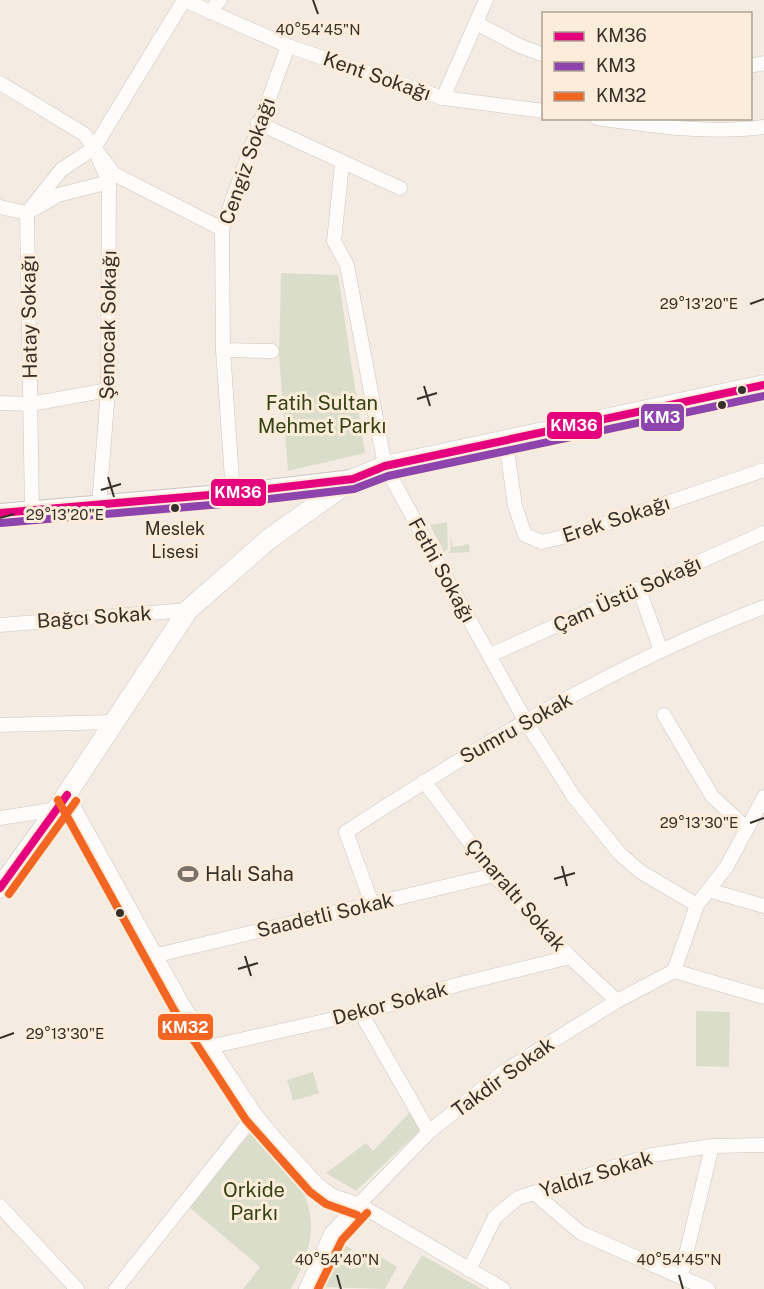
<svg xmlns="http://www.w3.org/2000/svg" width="764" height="1289" viewBox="0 0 764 1289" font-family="'Public Sans',sans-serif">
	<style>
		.green { fill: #dbddcb }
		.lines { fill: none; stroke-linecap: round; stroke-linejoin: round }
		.minor-casing { stroke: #ccc6be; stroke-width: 15 }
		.tertiary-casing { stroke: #ccc6be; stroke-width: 20 }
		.secondary-casing { stroke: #ccc6be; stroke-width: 21 }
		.minor { stroke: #fdfcfb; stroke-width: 14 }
		.tertiary { stroke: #fdfcfb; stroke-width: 18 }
		.secondary { stroke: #fdfcfb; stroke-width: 20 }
		.bus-1-casing { stroke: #fcedda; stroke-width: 12 }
		.bus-2-casing { stroke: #fcedda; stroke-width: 12 }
		.bus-3-casing { stroke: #fcedda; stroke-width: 12 }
		.bus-1 { stroke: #e5007d; stroke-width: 8 }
		.bus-2 { stroke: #8e44ad; stroke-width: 8 }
		.bus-3 { stroke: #f26522; stroke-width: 8 }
		.ticks { fill: none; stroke: #363029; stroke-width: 2 }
		.bus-dot { fill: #363029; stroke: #fcedda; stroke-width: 2 }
		.labels { text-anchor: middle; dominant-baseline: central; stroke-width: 6; stroke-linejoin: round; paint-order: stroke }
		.bus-label { font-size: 18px; fill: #363029; stroke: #fcedda }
		.street-label { font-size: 20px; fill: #363029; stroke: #fcedda }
		.park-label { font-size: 20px; fill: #354214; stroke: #fcedda }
		.poi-label { font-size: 20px; fill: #363029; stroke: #fcedda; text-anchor: start }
		.ticks-label { font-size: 15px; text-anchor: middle; fill: #363029; stroke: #fcedda; stroke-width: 6; stroke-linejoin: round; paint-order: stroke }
		.line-badge { stroke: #fcedda; stroke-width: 2 }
		.badge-label { font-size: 16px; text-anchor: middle; font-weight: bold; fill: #fff }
	</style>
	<rect width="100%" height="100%" fill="#f4ece2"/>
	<g class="green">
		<path d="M281,273l57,2 27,178 -77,18 -9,-116z"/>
		<path d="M447,522l1,27 -4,3 -14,-27z"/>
		<path d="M450,534l3,13 16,-3 1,8 -22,1 3,-3z"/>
		<path d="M696,1011l34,1 -1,55 -33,-1z"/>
		<path d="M313,1072l6,21 -26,8 -6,-21z"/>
		<path d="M410,1112l10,18 -64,61 -30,-18 40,-30 7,8z"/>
		<path d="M255,1127c50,59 77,88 36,162h-48l17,-22 -71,-60z"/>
		<path d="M344,1245l8,4 -9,15 8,5 8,-3 10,-16 28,17 -12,22 -64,-2z"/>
		<path d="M422,1255l60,34h-80z"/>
	</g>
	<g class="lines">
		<g class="minor-casing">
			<g id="minor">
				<path d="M209,12l11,-12"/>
				<path d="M476,23l44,23 24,9"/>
				<path d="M750,66l14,-3"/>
				<path d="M0,83l84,51 30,40 108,55"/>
				<path d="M443,98l43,-98"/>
				<path d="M597,118c56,8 111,16 167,9"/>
				<path d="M258,123l142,65"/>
				<path d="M94,148l15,34 -1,208 -9,115"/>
				<path d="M342,164l-8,77 13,24 38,201 53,97 87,157 49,77 46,57 21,18 56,33"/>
				<path d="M0,207l27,6"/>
				<path d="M34,209l24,-14 51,-13"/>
				<path d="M27,213l34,-43 33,-22 90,-148 104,46 155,52 101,13"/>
				<path d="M27,213l5,297"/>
				<path d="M223,350l49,1"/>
				<path d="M0,403l31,1 77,-14"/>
				<path d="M506,442l9,64 10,29 17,7 33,-8 189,-64"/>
				<path d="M233,493l-10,-143 -1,-121 66,-183"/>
				<path d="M639,589l22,62"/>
				<path d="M0,625l188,-15"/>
				<path d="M490,655l274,-122"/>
				<path d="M664,715l48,81 35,33"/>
				<path d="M0,725l113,-3"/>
				<path d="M424,781l70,94 76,82 47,44"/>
				<path d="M67,795l116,210 72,109 18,22 44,48 14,11 29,10 143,84"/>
				<path d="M0,818l57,-9"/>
				<path d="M708,890l56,16"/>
				<path d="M372,904l-26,-72c132,-86 270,-169 418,-225"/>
				<path d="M157,955l337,-80"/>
				<path d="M674,971l23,-66 30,-39 37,-69"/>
				<path d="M361,1013l68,119"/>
				<path d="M209,1047l152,-34 99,-29 110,-27"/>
				<path d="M534,1193l47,40 127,56"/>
				<path d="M0,1206l77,83"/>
				<path d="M469,1270l26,-53 23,-19 134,-43 60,-9 52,-1"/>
				<path d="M681,1276l31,-130"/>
				<path d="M116,1289l139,-175"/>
				<path d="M306,1289l26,-57 97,-100 74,-60 114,-71 57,-30 90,26"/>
			</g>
		</g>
		<g class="tertiary-casing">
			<path id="tertiary" d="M0,513l233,-20 120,-14"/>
		</g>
		<g class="secondary-casing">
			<path id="secondary" d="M0,888l57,-79 131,-199 81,-71 84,-60 32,-13 379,-81"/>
		</g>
		<use href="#minor" class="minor"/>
		<use href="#tertiary" class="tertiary"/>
		<use href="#secondary" class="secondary"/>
		<g class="bus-1-casing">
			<g id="bus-1">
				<path d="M0,513l233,-20 120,-14 32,-13 379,-81"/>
				<path d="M0,888l67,-93"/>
			</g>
		</g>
		<g class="bus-2-casing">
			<path id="bus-2" d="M1,523l233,-20 120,-14 34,-13 376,-80"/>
		</g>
		<g class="bus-3-casing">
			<g id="bus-3">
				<path d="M58,800l116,210 72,110 64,72 16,12 31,11"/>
				<path d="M9,894l67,-93"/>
				<path d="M318,1289l24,-49 25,-27"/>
			</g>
		</g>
		<use href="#bus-1" class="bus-1"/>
		<use href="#bus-2" class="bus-2"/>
		<use href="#bus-3" class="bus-3"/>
	</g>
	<path class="ticks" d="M313,0l5,14M750,304l14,-5M424,386l6,20M417,399l20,-6M108,477l6,20M101,490l20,-6M0,518l14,-4M750,823l14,-5M562,866l5,20M554,879l21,-6M245,956l6,20M238,969l20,-6M0,1038l14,-5M337,1275l4,14M679,1275l4,14"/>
	<defs>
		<g id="stadium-bare" transform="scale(1.62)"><path d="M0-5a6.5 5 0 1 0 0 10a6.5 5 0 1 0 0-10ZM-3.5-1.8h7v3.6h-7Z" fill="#78726a" stroke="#fcedda" stroke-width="2.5" paint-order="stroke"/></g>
	</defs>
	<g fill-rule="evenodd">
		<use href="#stadium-bare" x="188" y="874"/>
	</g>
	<g class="bus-dot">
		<circle cx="742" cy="390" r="5"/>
		<circle cx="722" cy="405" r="5"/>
		<circle cx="175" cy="508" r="5"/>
		<circle cx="120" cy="913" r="5"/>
	</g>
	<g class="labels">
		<g class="bus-label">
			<text x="175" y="528">Meslek<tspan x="175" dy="23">Lisesi</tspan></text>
		</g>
		<g class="street-label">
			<text transform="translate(377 76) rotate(19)">Kent Sokağı</text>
			<text transform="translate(247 161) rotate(-71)">Cengiz Sokağı</text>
			<text transform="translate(29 317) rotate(-91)">Hatay Sokağı</text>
			<text transform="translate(108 325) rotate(-89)">Şenocak Sokağı</text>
			<text transform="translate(616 519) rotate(-18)">Erek Sokağı</text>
			<text transform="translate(442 570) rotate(61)">Fethi Sokağı</text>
			<text transform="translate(627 594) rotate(-24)">Çam Üstü Sokağı</text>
			<text transform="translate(94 617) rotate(-4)">Bağcı Sokak</text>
			<text transform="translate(516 728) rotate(-29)">Sumru Sokak</text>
			<text transform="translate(516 895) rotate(49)">Çınaraltı Sokak</text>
			<text transform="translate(325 915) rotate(-13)">Saadetli Sokak</text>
			<text transform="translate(390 1003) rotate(-15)">Dekor Sokak</text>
			<text transform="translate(503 1077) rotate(-36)">Takdir Sokak</text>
			<text transform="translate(596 1174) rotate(-17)">Yaldız Sokak</text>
		</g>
		<g class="park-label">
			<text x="322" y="403">Fatih Sultan<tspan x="322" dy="23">Mehmet Parkı</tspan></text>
			<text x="254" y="1190">Orkide<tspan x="254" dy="23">Parkı</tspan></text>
		</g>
		<g class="poi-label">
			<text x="205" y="874">Halı Saha</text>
		</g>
	</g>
	<g class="ticks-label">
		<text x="318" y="35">40°54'45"N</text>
		<text x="699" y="309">29°13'20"E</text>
		<text x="65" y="520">29°13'20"E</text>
		<text x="699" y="828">29°13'30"E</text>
		<text x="65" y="1039">29°13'30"E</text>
		<text x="337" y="1265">40°54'40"N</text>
		<text x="679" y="1265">40°54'45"N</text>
	</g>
	<g class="line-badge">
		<rect x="640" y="403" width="45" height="29" rx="6" fill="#8e44ad"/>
		<rect x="546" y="411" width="57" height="29" rx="6" fill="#e5007d"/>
		<rect x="210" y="478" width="57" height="29" rx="6" fill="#e5007d"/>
		<rect x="157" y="1013" width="57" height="28" rx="6" fill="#f26522"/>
	</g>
	<g class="badge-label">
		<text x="662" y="423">KM3</text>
		<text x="574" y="431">KM36</text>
		<text x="238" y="498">KM36</text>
		<text x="185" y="1033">KM32</text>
	</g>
	<rect x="542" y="12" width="210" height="108" fill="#fcedda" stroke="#ada193" stroke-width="1.5"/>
	<rect x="554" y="32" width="30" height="9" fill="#e5007d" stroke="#ada193" stroke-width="1.5"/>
	<text x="596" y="42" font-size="18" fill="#363029">KM36</text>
	<rect x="554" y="62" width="30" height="9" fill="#8e44ad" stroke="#ada193" stroke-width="1.5"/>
	<text x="596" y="72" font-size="18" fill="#363029">KM3</text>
	<rect x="554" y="92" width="30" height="9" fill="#f26522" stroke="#ada193" stroke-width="1.5"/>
	<text x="596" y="102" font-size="18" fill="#363029">KM32</text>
</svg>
